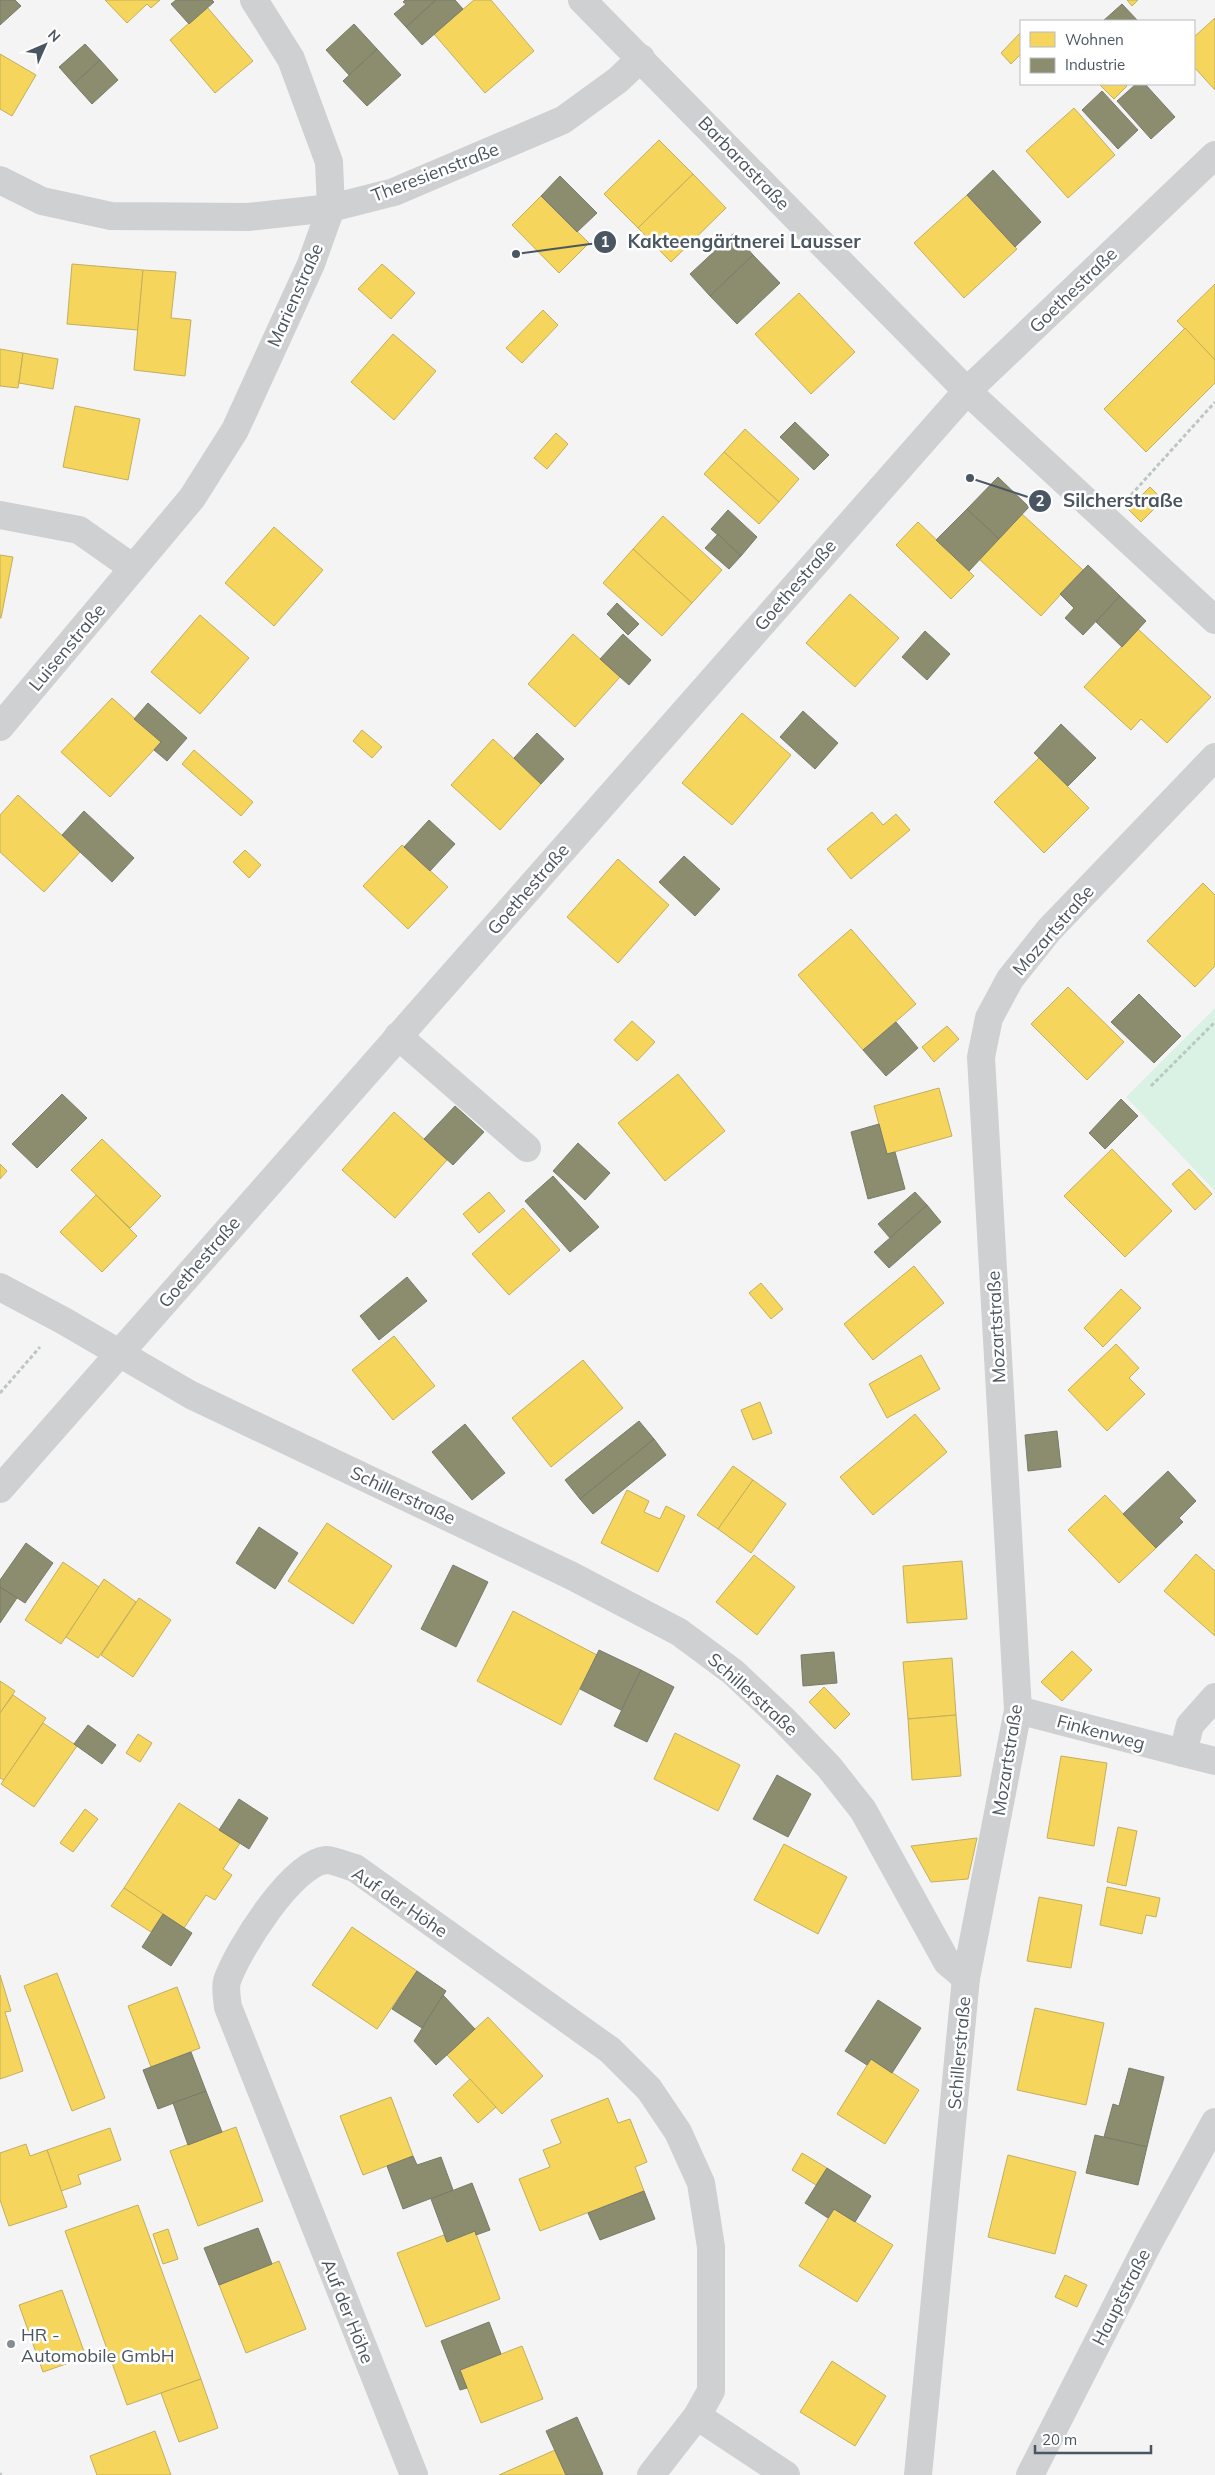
<svg xmlns="http://www.w3.org/2000/svg" width="1215" height="2475" viewBox="0 0 1215 2475" font-family="Mulish,sans-serif">
	<style>
		.green { fill: #d9f2e3 }
		.homes { fill: #f6d55c; stroke: #c2af5e }
		.industry { fill: #8c8c6e; stroke: #787c6a }
		.lines { fill: none; stroke-linecap: round; stroke-linejoin: round }
		.path { stroke: #bcc7c4; stroke-width: 3; stroke-dasharray: 4 2.5; stroke-linecap: butt }
		.minor { stroke: #ced0d2; stroke-width: 28 }
		.poi-dot { fill: #868d94; stroke: #fff; stroke-width: 2 }
		.labels { text-anchor: middle; dominant-baseline: central; stroke-width: 5; stroke-linejoin: round; paint-order: stroke }
		.street-label { font-size: 18px; fill: #4a5661; stroke: #fff }
		.poi-label { font-size: 18px; fill: #4a5661; stroke: #fff; text-anchor: start }
		.leader { fill: none; stroke: #4a5661; stroke-width: 2 }
		.callout-dot { fill: #4a5661; stroke: #fff; stroke-width: 2 }
		.mark-label { font-size: 15px; text-anchor: middle; font-weight: bold; fill: #fff }
		.callout-label { font-size: 19px; text-anchor: middle; font-weight: bold; fill: #4a5661; stroke: #fff; stroke-width: 5; stroke-linejoin: round; paint-order: stroke }
	</style>
	<rect width="100%" height="100%" fill="#f4f4f4"/>
	<path class="green" d="M1215,1008v183l-89,-94z"/>
	<g class="homes">
		<path d="M105,0h55l-9,8 -4,-4 -20,19z"/>
		<path d="M474,0h17l43,51 -49,42 -51,-59z"/>
		<path d="M1127,0h11l-6,6z"/>
		<path d="M207,7l46,54 -38,32 -45,-53z"/>
		<path d="M1215,18v72l-21,-23v-30z"/>
		<path d="M1021,32v22l-10,10 -10,-11z"/>
		<path d="M0,54l36,21 -24,41 -12,-7z"/>
		<path d="M1099,84h25l3,2 -13,13z"/>
		<path d="M1074,108l41,47 -47,43 -42,-47z"/>
		<path d="M659,140l34,34 -55,54 -34,-34z"/>
		<path d="M693,174l33,34 -55,54 -33,-34z"/>
		<path d="M967,195l50,54 -53,49 -50,-55z"/>
		<path d="M541,196l48,47 -30,30 -47,-48z"/>
		<path d="M72,264l71,6 -5,60 -71,-6z"/>
		<path d="M382,264l33,29 -24,26 -33,-30z"/>
		<path d="M143,270l33,2 -5,46 20,2 -6,56 -51,-6z"/>
		<path d="M1215,284v76l-38,-39z"/>
		<path d="M799,293l56,59 -44,42 -56,-60z"/>
		<path d="M543,310l15,15 -36,38 -16,-15z"/>
		<path d="M1185,328l30,32v23l-69,69 -42,-43z"/>
		<path d="M393,334l43,37 -42,49 -43,-38z"/>
		<path d="M0,349l23,4 -5,35 -18,-2z"/>
		<path d="M23,353l35,6 -5,30 -34,-6z"/>
		<path d="M75,406l65,13 -12,61 -65,-13z"/>
		<path d="M745,429l54,50 -20,23 -55,-50z"/>
		<path d="M556,433l12,11 -21,25 -13,-11z"/>
		<path d="M724,452l55,50 -20,22 -55,-50z"/>
		<path d="M1150,487l13,13 -22,22 -13,-13z"/>
		<path d="M1022,514l61,56 -42,46 -62,-57z"/>
		<path d="M663,516l59,54 -30,33 -59,-54z"/>
		<path d="M918,522l56,54 -23,23 -55,-54z"/>
		<path d="M274,527l49,43 -49,56 -49,-43z"/>
		<path d="M633,549l59,54 -30,33 -59,-53z"/>
		<path d="M0,555l13,2 -12,61h-1z"/>
		<path d="M850,594l49,44 -44,49 -49,-44z"/>
		<path d="M200,615l49,43 -49,56 -49,-42z"/>
		<path d="M1138,629l73,68 -44,46 -26,-24 -10,11 -47,-43z"/>
		<path d="M573,634l47,43 -45,50 -47,-43z"/>
		<path d="M112,698l49,44 -51,55 -49,-45z"/>
		<path d="M742,713l49,42 -59,70 -50,-42z"/>
		<path d="M362,730l20,17 -10,11 -19,-17z"/>
		<path d="M493,739l48,45 -41,46 -49,-45z"/>
		<path d="M194,750l59,52 -12,14 -59,-52z"/>
		<path d="M1039,758l50,50 -45,45 -50,-51z"/>
		<path d="M18,795l62,57 -36,40 -44,-40v-37z"/>
		<path d="M872,812l11,13 13,-11 14,16 -59,49 -24,-30z"/>
		<path d="M402,845l46,42 -40,42 -45,-43z"/>
		<path d="M245,850l16,15 -12,13 -16,-16z"/>
		<path d="M618,859l51,46 -51,58 -51,-46z"/>
		<path d="M1203,883l12,12v71l-20,21 -48,-46z"/>
		<path d="M851,929l65,75 -53,46 -65,-75z"/>
		<path d="M1068,987l56,55 -37,38 -56,-56z"/>
		<path d="M632,1021l23,21 -18,19 -23,-21z"/>
		<path d="M947,1026l12,13 -25,23 -12,-15z"/>
		<path d="M678,1074l47,57 -60,50 -47,-58z"/>
		<path d="M939,1088l13,48 -65,18 -13,-48z"/>
		<path d="M394,1112l53,48 -52,58 -53,-48z"/>
		<path d="M102,1139l59,57 -31,32 -59,-58z"/>
		<path d="M1112,1149l60,62 -47,46 -61,-61z"/>
		<path d="M0,1164l7,7 -7,8z"/>
		<path d="M1189,1169l23,25 -17,16 -23,-26z"/>
		<path d="M489,1192l16,19 -26,22 -16,-19z"/>
		<path d="M96,1195l41,41 -35,36 -42,-40z"/>
		<path d="M523,1208l37,42 -51,45 -37,-41z"/>
		<path d="M914,1266l30,37 -71,57 -29,-36z"/>
		<path d="M761,1283l22,26 -12,10 -22,-26z"/>
		<path d="M1121,1289l20,19 -38,39 -19,-19z"/>
		<path d="M394,1336l41,50 -42,34 -41,-50z"/>
		<path d="M1116,1344l23,24 -10,10 16,16 -38,37 -39,-41z"/>
		<path d="M921,1355l19,34 -53,29 -18,-34z"/>
		<path d="M583,1360l40,48 -72,59 -39,-49z"/>
		<path d="M760,1402l12,31 -19,7 -12,-30z"/>
		<path d="M915,1414l32,38 -74,63 -33,-38z"/>
		<path d="M733,1466l20,14 -35,49 -21,-14z"/>
		<path d="M753,1480l33,24 -35,49 -33,-24z"/>
		<path d="M627,1490l22,11 -5,11 16,7 6,-13 19,10 -27,56 -57,-29z"/>
		<path d="M1105,1495l51,53 -37,35 -51,-53z"/>
		<path d="M327,1523l65,43 -39,58 -65,-43z"/>
		<path d="M1196,1554l19,17v65l-51,-45z"/>
		<path d="M754,1555l41,32 -38,48 -41,-33z"/>
		<path d="M962,1561l5,58 -60,4 -4,-57z"/>
		<path d="M63,1562l36,25 -38,57 -36,-24z"/>
		<path d="M104,1579l32,23 -38,56 -32,-21z"/>
		<path d="M139,1598l32,22 -38,57 -32,-22z"/>
		<path d="M513,1611l84,44 -36,70 -84,-44z"/>
		<path d="M1072,1651l20,19 -30,31 -21,-19z"/>
		<path d="M952,1658l4,57 -48,4 -5,-57z"/>
		<path d="M0,1681l15,10 -15,22z"/>
		<path d="M824,1687l26,27 -15,15 -26,-27z"/>
		<path d="M13,1695l33,23 -42,62 -4,-2v-65z"/>
		<path d="M956,1715l5,61 -49,4 -4,-61z"/>
		<path d="M43,1723l34,23 -43,61 -33,-23z"/>
		<path d="M675,1733l65,32 -22,46 -64,-32z"/>
		<path d="M138,1734l14,9 -12,19 -14,-9z"/>
		<path d="M1061,1756l46,7 -13,83 -47,-8z"/>
		<path d="M179,1803l61,40 -17,26 9,6 -17,25 -9,-5 -22,33 -60,-40z"/>
		<path d="M85,1809l13,10 -25,33 -13,-9z"/>
		<path d="M1118,1827l19,4 -11,55 -19,-4z"/>
		<path d="M977,1838l-9,41 -37,3 -20,-36z"/>
		<path d="M784,1844l63,33 -29,57 -64,-34z"/>
		<path d="M1107,1887l53,11 -4,19 -10,-2 -4,19 -42,-9z"/>
		<path d="M124,1888l39,26 -12,18 -40,-26z"/>
		<path d="M1039,1897l43,8 -11,63 -44,-7z"/>
		<path d="M352,1927l65,44 -40,58 -65,-44z"/>
		<path d="M57,1973l48,125 -33,13 -48,-125z"/>
		<path d="M0,1975l11,36 -6,1 18,59 -23,8z"/>
		<path d="M177,1987l23,61 -49,19 -23,-61z"/>
		<path d="M1035,2008l69,15 -18,82 -69,-15z"/>
		<path d="M488,2017l55,59 -41,38 -55,-59z"/>
		<path d="M871,2059l48,31 -34,54 -48,-30z"/>
		<path d="M470,2079l26,28 -18,16 -25,-28z"/>
		<path d="M391,2097l22,59 -50,19 -23,-59z"/>
		<path d="M608,2098l10,25 12,-4 17,43 -12,5 9,24 -104,40 -21,-52 31,-12 -7,-17 18,-7 -10,-23z"/>
		<path d="M236,2127l27,74 -65,25 -28,-75z"/>
		<path d="M110,2128l11,32 -43,15 3,9 -20,7 -14,-41z"/>
		<path d="M26,2144l4,12 17,-6 20,57 -58,19 -9,-26v-47z"/>
		<path d="M802,2153l25,15 -11,17 -24,-15z"/>
		<path d="M1008,2155l68,17 -21,82 -67,-17z"/>
		<path d="M138,2205l63,174 -74,26 -62,-174z"/>
		<path d="M834,2209l59,36 -36,57 -58,-36z"/>
		<path d="M168,2229l10,30 -15,5 -10,-30z"/>
		<path d="M475,2231l25,68 -74,28 -29,-74 47,-18 3,7z"/>
		<path d="M279,2261l27,68 -60,24 -27,-68z"/>
		<path d="M1065,2275l22,10 -10,22 -22,-10z"/>
		<path d="M62,2290l24,67 -43,15 -24,-67z"/>
		<path d="M522,2346l21,53 -62,24 -21,-53z"/>
		<path d="M832,2361l54,35 -31,50 -55,-34z"/>
		<path d="M201,2379l17,49 -39,14 -18,-49z"/>
		<path d="M155,2431l16,44h-74l-7,-19z"/>
		<path d="M555,2450l11,25h-67z"/>
	</g>
	<g class="industry">
		<path d="M0,0h15l6,6 -21,19z"/>
		<path d="M176,0h36l2,2 -25,22 -18,-20z"/>
		<path d="M405,0h31l-30,27 -12,-13 12,-10 -3,-2z"/>
		<path d="M436,0h19l8,9 -41,36 -16,-18z"/>
		<path d="M1122,4l16,17h-35z"/>
		<path d="M354,24l23,25 -28,26 -23,-25z"/>
		<path d="M85,44l15,16 -26,24 -15,-17z"/>
		<path d="M377,49l24,26 -34,31 -24,-25z"/>
		<path d="M100,60l18,20 -26,24 -18,-20z"/>
		<path d="M1136,84h9l30,33 -24,22 -34,-38z"/>
		<path d="M1102,91l36,39 -20,19 -36,-39z"/>
		<path d="M993,170l48,52 -26,25 -48,-52z"/>
		<path d="M560,176l37,37 -20,19 -36,-36z"/>
		<path d="M734,233l19,22 -43,41 -20,-22z"/>
		<path d="M753,255l27,28 -43,41 -27,-28z"/>
		<path d="M795,422l34,33 -15,15 -34,-33z"/>
		<path d="M998,477l31,30 -30,32 -32,-30z"/>
		<path d="M967,509l32,30 -30,32 -33,-31z"/>
		<path d="M728,510l29,27 -16,19 -30,-27z"/>
		<path d="M718,534l23,22 -12,13 -24,-21z"/>
		<path d="M1088,565l32,31 -37,39 -18,-17 9,-10 -14,-14z"/>
		<path d="M1120,596l26,25 -24,26 -26,-25z"/>
		<path d="M617,603l22,21 -11,11 -21,-21z"/>
		<path d="M925,631l25,23 -23,26 -25,-23z"/>
		<path d="M623,634l28,26 -22,25 -29,-26z"/>
		<path d="M148,703l39,35 -20,23 -13,-11 7,-8 -27,-23z"/>
		<path d="M803,711l35,32 -23,26 -35,-32z"/>
		<path d="M1061,724l35,34 -28,28 -34,-33z"/>
		<path d="M537,733l27,26 -23,25 -27,-26z"/>
		<path d="M84,811l50,47 -22,24 -50,-47z"/>
		<path d="M429,820l26,24 -25,27 -26,-24z"/>
		<path d="M684,856l36,33 -25,27 -36,-34z"/>
		<path d="M1139,994l42,42 -27,27 -43,-41z"/>
		<path d="M896,1022l22,26 -32,28 -23,-26z"/>
		<path d="M62,1094l25,24 -50,50 -25,-24z"/>
		<path d="M1121,1099l17,17 -33,33 -16,-16z"/>
		<path d="M455,1106l29,26 -31,33 -29,-26z"/>
		<path d="M879,1124l8,30 8,-2 10,37 -37,10 -17,-67z"/>
		<path d="M578,1143l32,30 -25,27 -32,-29z"/>
		<path d="M553,1176l46,51 -29,25 -45,-51z"/>
		<path d="M915,1192l12,13 -37,33 -12,-14z"/>
		<path d="M927,1205l14,17 -52,46 -15,-16z"/>
		<path d="M407,1277l20,24 -48,39 -19,-24z"/>
		<path d="M639,1421l15,18 -74,60 -15,-19z"/>
		<path d="M465,1424l40,49 -33,27 -40,-48z"/>
		<path d="M1057,1431l4,36 -33,4 -3,-36z"/>
		<path d="M654,1439l12,16 -73,59 -13,-15z"/>
		<path d="M1168,1471l28,30 -17,17 4,4 -27,26 -33,-34z"/>
		<path d="M259,1527l39,26 -23,36 -39,-26z"/>
		<path d="M26,1543l27,20 -28,40 -25,-16v-7z"/>
		<path d="M453,1565l35,17 -32,65 -35,-18z"/>
		<path d="M0,1587l17,11 -17,25z"/>
		<path d="M599,1650l42,20 -20,40 -41,-21z"/>
		<path d="M834,1652l3,31 -34,3 -2,-31z"/>
		<path d="M641,1670l33,17 -27,55 -33,-16z"/>
		<path d="M88,1725l28,20 -14,19 -28,-20z"/>
		<path d="M777,1775l34,19 -23,43 -35,-18z"/>
		<path d="M239,1799l29,19 -19,31 -30,-19z"/>
		<path d="M163,1914l29,19 -21,33 -29,-19z"/>
		<path d="M417,1971l29,20 -24,37 -30,-19z"/>
		<path d="M443,1995l32,34 -39,36 -22,-24z"/>
		<path d="M878,2000l43,28 -29,45 -21,-14 -4,6 -22,-14z"/>
		<path d="M191,2052l15,39 -48,18 -15,-39z"/>
		<path d="M1129,2068l35,9 -17,70 -43,-10 9,-33 6,2z"/>
		<path d="M206,2091l16,41 -34,13 -15,-42z"/>
		<path d="M1095,2135l52,12 -9,38 -52,-12z"/>
		<path d="M413,2156l4,9 24,-8 12,33 -50,19 -16,-43z"/>
		<path d="M827,2168l44,28 -16,26 -21,-13 -6,9 -23,-15z"/>
		<path d="M472,2183l18,47 -14,5 -1,-4 -28,11 -16,-43z"/>
		<path d="M644,2191l11,28 -55,21 -12,-27z"/>
		<path d="M258,2228l14,36 -53,21 -15,-37z"/>
		<path d="M489,2322l12,32 -41,16 7,18 -7,2 -19,-49z"/>
		<path d="M577,2417l26,57 -3,1h-34l-20,-44z"/>
	</g>
	<g class="lines">
		<g class="path">
			<path d="M1131,495l84,-93"/>
			<path d="M1151,1086l64,-64"/>
			<path d="M0,1393l40,-46"/>
			<path d="M0,2473l1,2"/>
		</g>
		<g class="minor">
			<path d="M582,0l385,391 248,229"/>
			<path d="M0,180l42,21 69,15 137,1 83,-9 63,-16 169,-72 55,-40 23,-22"/>
			<path d="M0,515l79,15 54,38"/>
			<path d="M0,727l192,-229 43,-68 76,-166 20,-56 -2,-46 -38,-103 -37,-59"/>
			<path d="M398,1036l129,112"/>
			<path d="M0,1287l64,34 127,74 381,181 107,56 54,40 50,47 46,48 34,43 84,152 19,16"/>
			<path d="M0,1489l967,-1098 248,-236"/>
			<path d="M1018,1710l165,43 7,-28 25,-28"/>
			<path d="M1183,1753l32,8"/>
			<path d="M697,2416l89,59"/>
			<path d="M414,2475l-186,-468c-1,-8 -3,-19 -1,-26 10,-30 65,-118 99,-121 8,0 21,6 29,8l255,182 39,39 29,43 23,51 10,64v144l-14,25 -46,59"/>
			<path d="M918,2475l48,-497 52,-268 -37,-653 8,-39 21,-39 39,-49 166,-173"/>
			<path d="M1030,2475l119,-233 66,-120"/>
		</g>
	</g>
	<circle class="poi-dot" cx="11" cy="2344" r="5"/>
	<g class="labels">
		<g class="street-label">
			<text transform="translate(744 163) rotate(46)">Barbarastraße</text>
			<text transform="translate(435 172) rotate(-21)">Theresienstraße</text>
			<text transform="translate(1073 290) rotate(-44)">Goethestraße</text>
			<text transform="translate(295 295) rotate(-66)">Marienstraße</text>
			<text transform="translate(795 585) rotate(-49)">Goethestraße</text>
			<text transform="translate(67 647) rotate(-50)">Luisenstraße</text>
			<text transform="translate(528 889) rotate(-49)">Goethestraße</text>
			<text transform="translate(1053 930) rotate(-49)">Mozartstraße</text>
			<text transform="translate(199 1262) rotate(-49)">Goethestraße</text>
			<text transform="translate(996 1327) rotate(-93)">Mozartstraße</text>
			<text transform="translate(403 1495) rotate(25)">Schillerstraße</text>
			<text transform="translate(753 1694) rotate(42)">Schillerstraße</text>
			<text transform="translate(1101 1732) rotate(15)">Finkenweg</text>
			<text transform="translate(1007 1760) rotate(-81)">Mozartstraße</text>
			<text transform="translate(400 1902) rotate(34)">Auf der Höhe</text>
			<text transform="translate(959 2053) rotate(-85)">Schillerstraße</text>
			<text transform="translate(1121 2297) rotate(-63)">Hauptstraße</text>
			<text transform="translate(348 2311) rotate(68)">Auf der Höhe</text>
		</g>
		<g class="poi-label">
			<text x="21" y="2334">HR -<tspan x="21" dy="21">Automobile GmbH</tspan></text>
		</g>
	</g>
	<path class="leader" d="M516 254L605 242M970 478L1040 501"/>
	<g class="callout-dot">
		<circle cx="516" cy="254" r="5"/>
		<circle cx="970" cy="478" r="5"/>
		<circle cx="605" cy="242" r="12"/>
		<circle cx="1040" cy="501" r="12"/>
	</g>
	<g class="mark-label">
		<text x="605" y="247">1</text>
		<text x="1040" y="506">2</text>
	</g>
	<g class="callout-label">
		<text x="744" y="248">Kakteengärtnerei Lausser</text>
		<text x="1123" y="507">Silcherstraße</text>
	</g>
	<rect x="1020" y="20" width="175" height="65" fill="#ffffff" stroke="#b7bbc0"/>
	<rect x="1030" y="32" width="25" height="15" fill="#f6d55c" stroke="#b7bbc0"/>
	<text x="1065" y="45" font-size="15" fill="#4a5661">Wohnen</text>
	<rect x="1030" y="58" width="25" height="15" fill="#8c8c6e" stroke="#b7bbc0"/>
	<text x="1065" y="70" font-size="15" fill="#4a5661">Industrie</text>
	<g transform="translate(45 45) rotate(45)" stroke="#ffffff" stroke-width="4" paint-order="stroke">
	<path d="M0-4L9 19L0 12L-9 19Z" fill="#4a5661"/>
	<text y="-8" font-size="14" font-weight="bold" text-anchor="middle" fill="#4a5661">N</text>
	</g>
	<path d="M1035 2445v8h116v-8" fill="none" stroke="#4a5661" stroke-width="2.5"/>
	<text x="1042" y="2445" font-size="15" fill="#4a5661" stroke="#ffffff" stroke-width="4" paint-order="stroke">20 m</text>
</svg>
